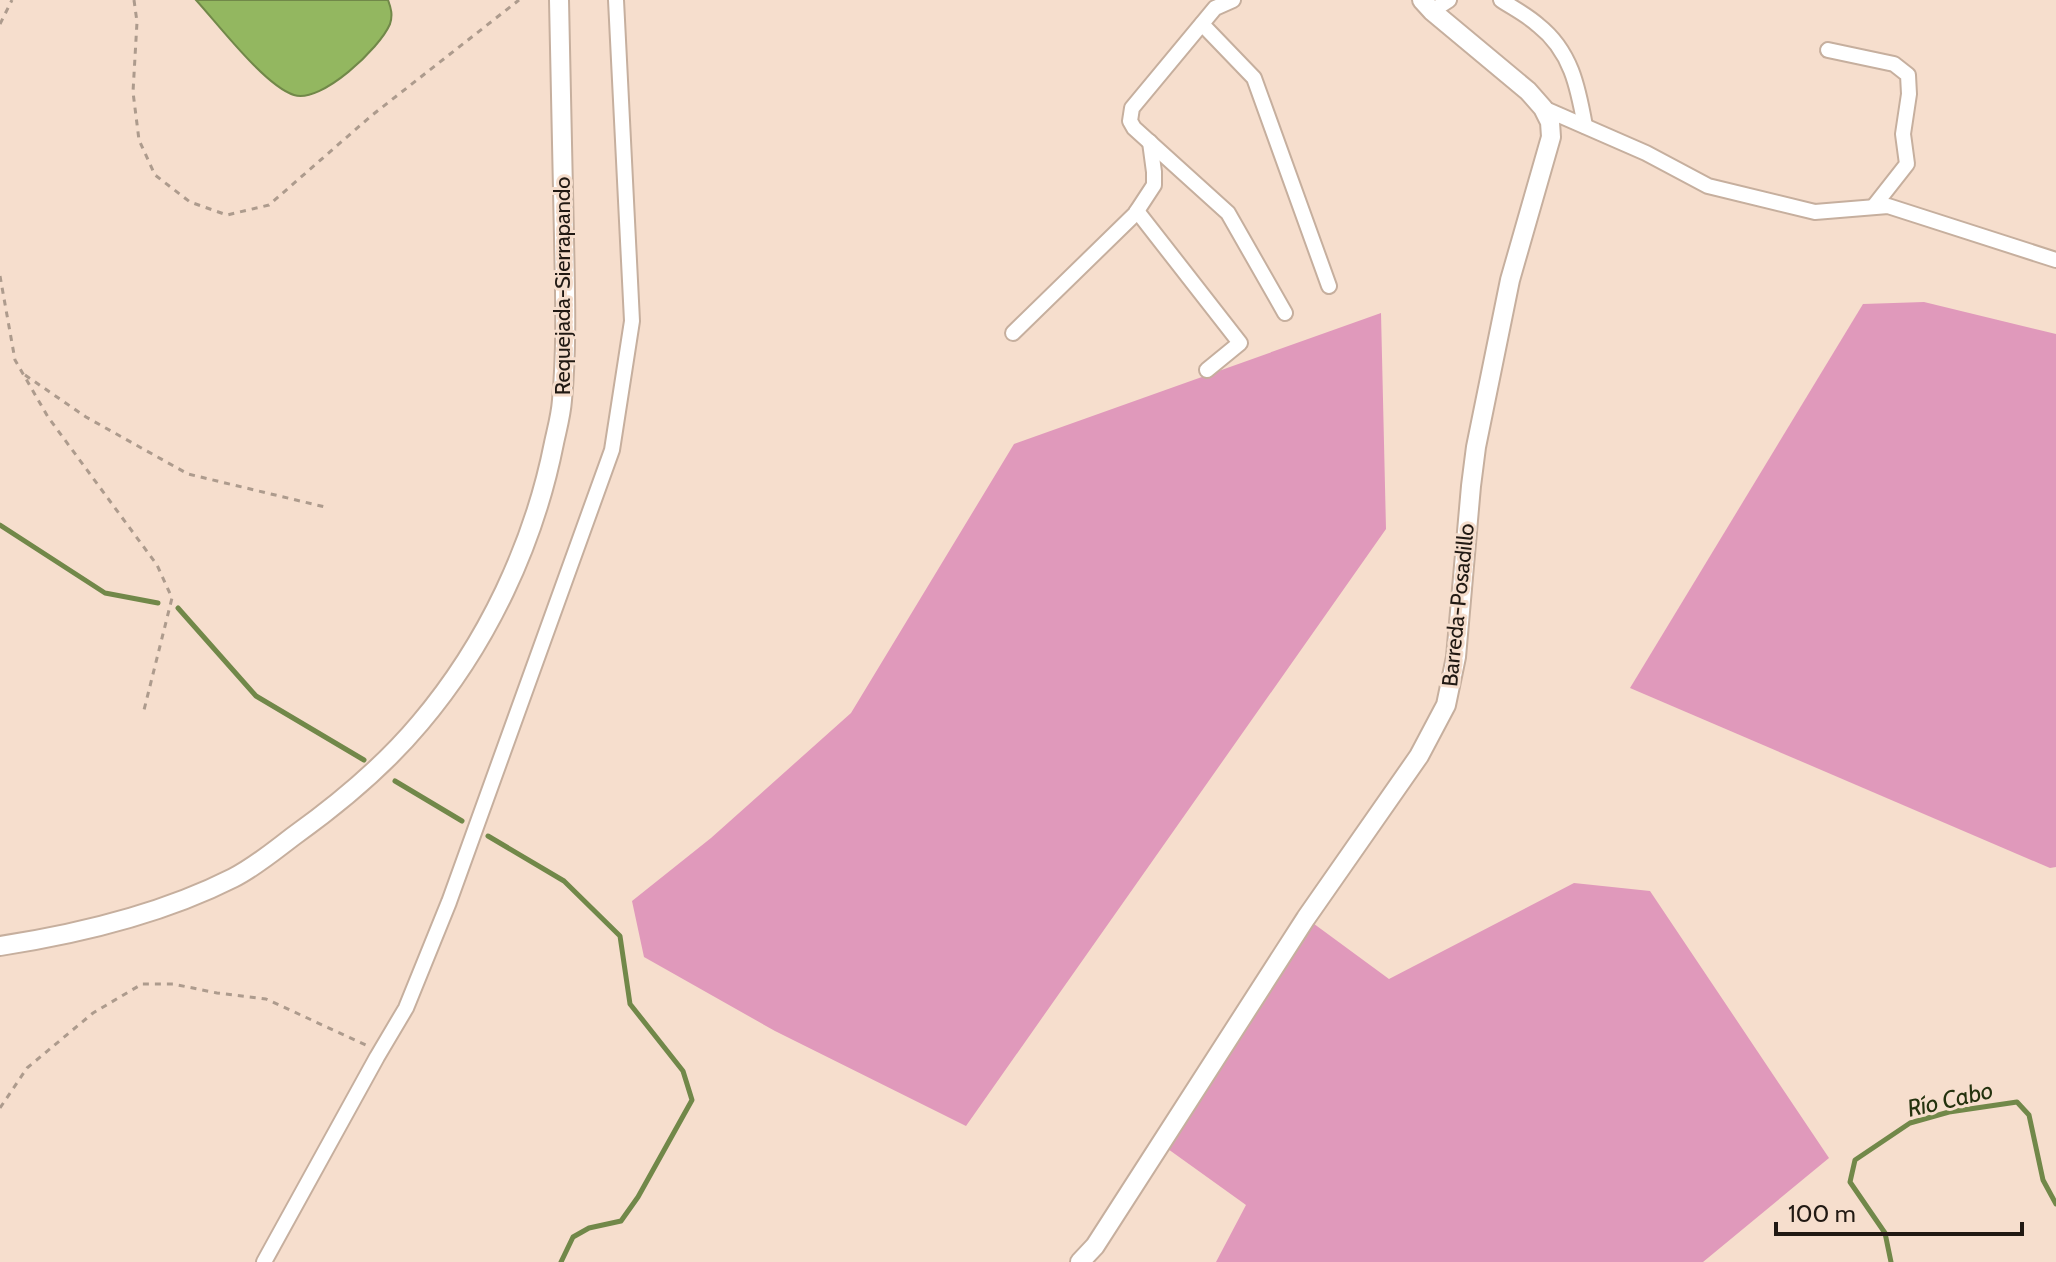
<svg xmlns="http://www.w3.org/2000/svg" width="2056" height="1262" viewBox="0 0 2056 1262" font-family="Cabin,sans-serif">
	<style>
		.green { fill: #e099bb }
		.water { fill: #93b760; stroke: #718849; stroke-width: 2 }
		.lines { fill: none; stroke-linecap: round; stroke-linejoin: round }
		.stream { stroke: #718849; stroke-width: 5 }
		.minor-casing { stroke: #c6af9e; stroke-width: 18 }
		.tertiary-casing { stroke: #c6af9e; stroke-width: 22 }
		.path { stroke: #ad9b8d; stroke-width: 3; stroke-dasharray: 6 6; stroke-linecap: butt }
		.minor { stroke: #fff; stroke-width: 14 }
		.tertiary { stroke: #fff; stroke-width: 18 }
		.labels { text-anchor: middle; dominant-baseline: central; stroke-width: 6; stroke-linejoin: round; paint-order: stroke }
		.street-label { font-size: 22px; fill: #211913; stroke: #f6decd }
		.water-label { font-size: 24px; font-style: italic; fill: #24320e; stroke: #f6decd }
	</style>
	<rect width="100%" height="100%" fill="#f6decd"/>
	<g class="green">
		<path d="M1924,302l132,32v533l-6,1 -420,-180 233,-384z"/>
		<path d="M1381,313l5,216 -420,597 -191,-95 -131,-74 -12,-56 79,-63 140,-125 163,-269z"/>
		<path d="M1574,883l76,8 179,267 -126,104h-487l30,-57 -85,-61 145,-226 83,61z"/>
	</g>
	<path class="water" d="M196,0h192c3,8 5,15 2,24 -10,24 -69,80 -96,71 -29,-9 -76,-71 -98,-95z"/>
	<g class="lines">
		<g class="stream">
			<path d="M0,525l105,68 53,10"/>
			<path d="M178,608l78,88 108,64"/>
			<path d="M395,781l67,40"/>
			<path d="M488,836l76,45 56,55 10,68 53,67 9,29 -54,97 -17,24 -32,7 -16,9 -12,25"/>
			<path d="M1891,1262l-6,-29 -35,-51 5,-22 55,-37 39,-11 68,-10 12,13 14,65 13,24"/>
		</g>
		<g class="minor-casing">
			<g id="minor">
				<path d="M1233,0l-18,8 -83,100 -2,13 4,7 94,85 57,100"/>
				<path d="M1501,0c12,8 26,15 37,25 33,26 40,62 47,101"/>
				<path d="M1432,11l17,-11"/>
				<path d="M1202,24l52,54 75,208"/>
				<path d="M1828,50l66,14 14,11 1,19 -6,40 4,30 -33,42"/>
				<path d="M1543,108l103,45 62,33 107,26 73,-6 168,54"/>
				<path d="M1137,211l103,132 -33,27"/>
				<path d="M1013,333l122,-119 19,-29v-13l-4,-30"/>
				<path d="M264,1262l113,-205 29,-49 43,-106 163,-452 20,-129 -16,-321"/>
			</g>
		</g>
		<g class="tertiary-casing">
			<g id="tertiary">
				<path d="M0,946c78,-12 162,-32 233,-68 22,-11 42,-28 62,-43 46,-33 89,-69 125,-112 67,-79 114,-179 134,-280 3,-14 7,-28 8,-43 5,-54 3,-108 2,-162 -1,-80 -3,-159 -5,-238"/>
				<path d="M1080,1262l15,-16 211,-328 113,-162 27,-51 10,-48 15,-171 5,-39 34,-167 41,-143 -1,-15 -7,-14 -15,-17 -96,-80 -10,-11"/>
			</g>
		</g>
		<g class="path">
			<path d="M134,0l3,22 -4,70 6,48 16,35 35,27 37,13 42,-10 102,-89 148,-116"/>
			<path d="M0,24l12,-24"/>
			<path d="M0,276l15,84 33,57 109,148 15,33 -28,112"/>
			<path d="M25,375l61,42 102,57 137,33"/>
			<path d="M0,1108l27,-40 66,-55 49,-29h31l44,9 49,6 102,47"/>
		</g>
		<use href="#minor" class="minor"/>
		<use href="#tertiary" class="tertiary"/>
	</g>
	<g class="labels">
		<g class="street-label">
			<text transform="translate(562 286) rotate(-90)">Requejada-Sierrapando</text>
			<text transform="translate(1458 605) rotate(-84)">Barreda-Posadillo</text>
		</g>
		<g class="water-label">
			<text transform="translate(1950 1099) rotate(-13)">Río Cabo</text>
		</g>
	</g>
	<path d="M1776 1222v12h246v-12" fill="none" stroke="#211913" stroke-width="4"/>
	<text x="1788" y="1222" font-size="24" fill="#211913" stroke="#f6decd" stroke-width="6" paint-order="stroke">100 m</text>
</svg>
